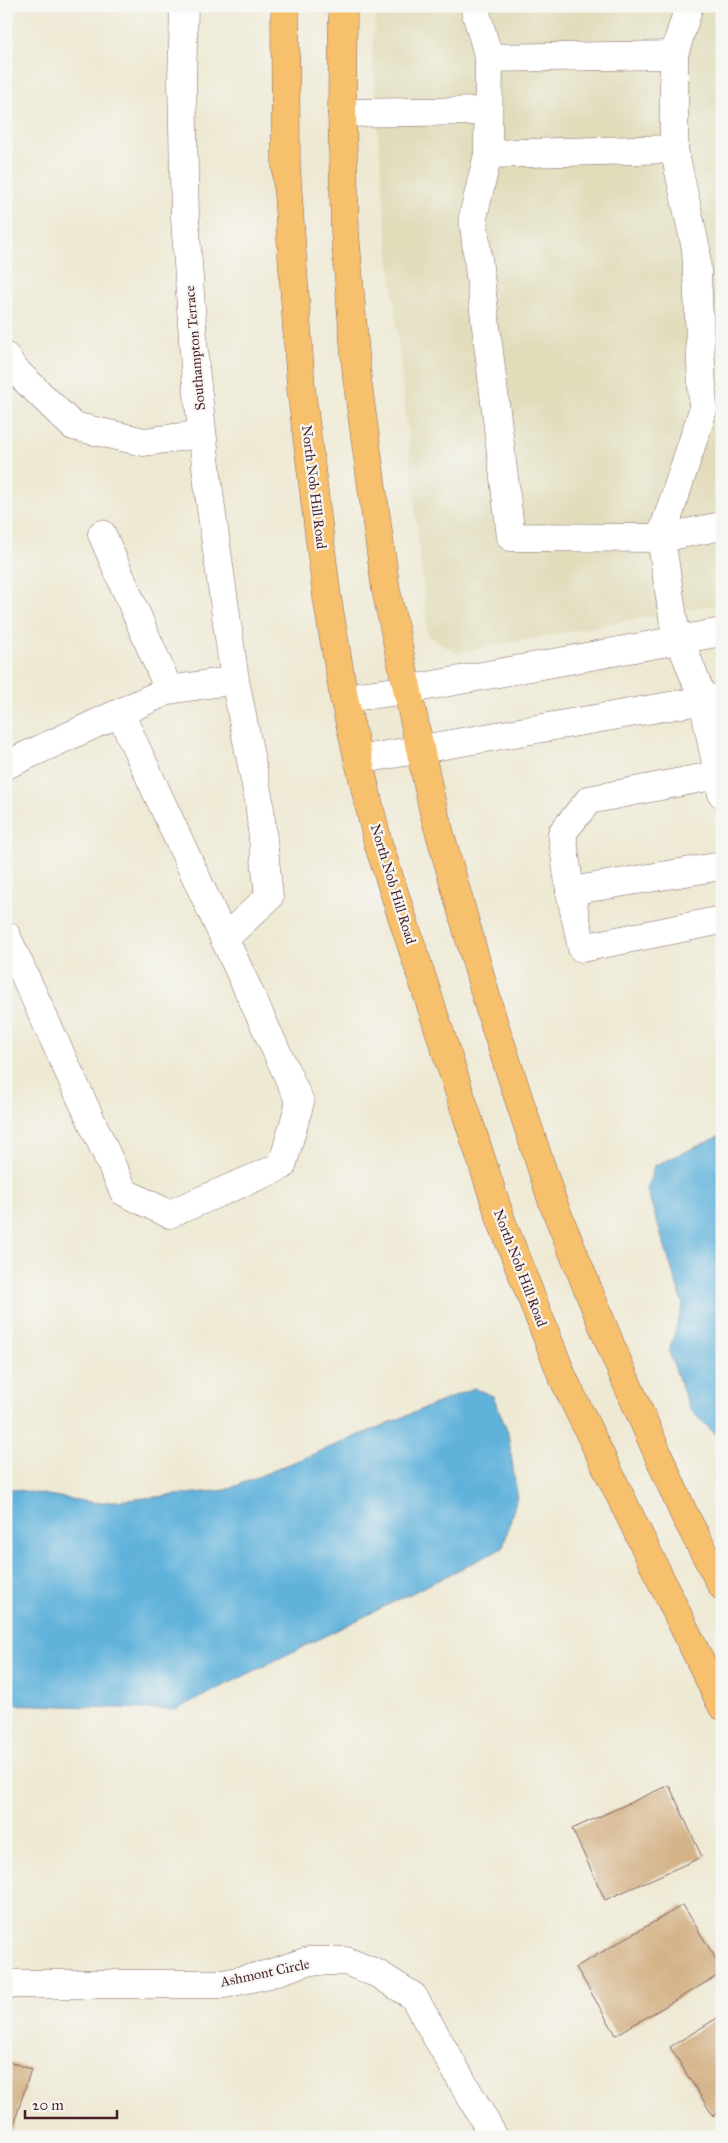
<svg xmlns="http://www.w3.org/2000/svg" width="728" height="2143" viewBox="0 0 728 2143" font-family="'IM FELL Great Primer',serif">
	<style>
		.built { fill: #e1dcba }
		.water { fill: #60b2db; stroke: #556883 }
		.building { fill: #d4b388 }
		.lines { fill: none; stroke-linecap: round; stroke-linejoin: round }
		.minor-casing { stroke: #836666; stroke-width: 29 }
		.major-casing { stroke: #836666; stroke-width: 29 }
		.minor { stroke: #fff; stroke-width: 28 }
		.major { stroke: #f7c06c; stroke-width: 28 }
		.labels { text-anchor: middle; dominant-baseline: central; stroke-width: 4.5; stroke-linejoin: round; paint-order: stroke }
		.street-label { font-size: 14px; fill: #4a1f2b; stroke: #f6f6f2 }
	</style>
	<rect width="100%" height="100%" fill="#f6f6f2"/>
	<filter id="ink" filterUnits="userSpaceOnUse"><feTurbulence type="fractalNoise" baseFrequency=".02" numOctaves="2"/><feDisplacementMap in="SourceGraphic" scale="10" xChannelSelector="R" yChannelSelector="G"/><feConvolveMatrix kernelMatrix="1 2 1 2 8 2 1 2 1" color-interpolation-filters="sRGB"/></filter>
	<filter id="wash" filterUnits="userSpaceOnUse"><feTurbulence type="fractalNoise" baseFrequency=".0096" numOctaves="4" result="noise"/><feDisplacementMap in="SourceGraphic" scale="20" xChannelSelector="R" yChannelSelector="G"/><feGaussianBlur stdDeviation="1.12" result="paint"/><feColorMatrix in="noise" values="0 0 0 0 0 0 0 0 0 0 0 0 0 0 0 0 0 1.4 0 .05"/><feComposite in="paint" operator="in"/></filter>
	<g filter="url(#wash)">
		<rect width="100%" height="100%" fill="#eee9d3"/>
		<path class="built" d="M377,6h345v597l-265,50 -29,-17 -44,-431 -12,-150z"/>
		<g class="water">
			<path d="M722,1135v309l-5,-9 -27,-25 -21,-58 14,-47 -36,-115 7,-24z"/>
			<path d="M474,1388l19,8 15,37 9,63 -14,52 -328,162 -169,-6v-216l89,15 131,-13z"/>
		</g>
		<g id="blocks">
			<g class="building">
				<path d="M669,1785l33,72 -97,43 -33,-71z"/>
				<path d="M683,1905l39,64v4l-106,62 -40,-68z"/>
				<path d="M722,2015v95l-9,6 -43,-69z"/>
				<path d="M6,2061l25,8 -21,68h-4z"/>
			</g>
		</g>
	</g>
	<g filter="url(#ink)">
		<use href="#blocks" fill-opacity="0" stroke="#836666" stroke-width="1"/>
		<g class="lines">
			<g class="minor-casing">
				<g id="minor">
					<path d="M184,6l-2,76 3,136 10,150 15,133 25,179 24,121 10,96 -45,42"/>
					<path d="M474,6l15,52 -1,96"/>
					<path d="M489,58l185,-3"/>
					<path d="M342,113l146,-2"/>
					<path d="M674,149l22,100 7,161 -42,128 -150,-1 -38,-320 15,-63z"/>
					<path d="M674,149v-94l15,-49"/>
					<path d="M6,357l8,12 59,57 71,16 58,-8"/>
					<path d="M722,526l-61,12 13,86 29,76 19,94"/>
					<path d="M102,534l67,156 66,-10"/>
					<path d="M344,698l62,-8 316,-58"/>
					<path d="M358,760l364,-63"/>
					<path d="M6,765l163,-75"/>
					<path d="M722,774l-133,26 -27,33 8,58 12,57 140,-28"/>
					<path d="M570,891l152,-25"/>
					<path d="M6,935l118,257 45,22 113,-48 18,-64 -180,-389"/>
					<path d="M6,1984h218l45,-10 39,-13h38l32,13 35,22 81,141"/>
				</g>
			</g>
			<g class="major-casing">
				<g id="major">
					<path d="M285,6l1,159 15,223 26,209 17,101 34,145 123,377 62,158 159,328"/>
					<path d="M343,6l-1,107 3,119 12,146 29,212 47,219 58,205 62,189 62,153 69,158 38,72"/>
				</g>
			</g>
			<use href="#minor" class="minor"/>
			<use href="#major" class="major"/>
		</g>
	</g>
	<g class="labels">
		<g class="street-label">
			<text transform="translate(195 348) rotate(-95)">Southampton Terrace</text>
			<text transform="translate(314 487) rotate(83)">North Nob Hill Road</text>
			<text transform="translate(393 884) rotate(73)">North Nob Hill Road</text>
			<text transform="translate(520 1268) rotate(69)">North Nob Hill Road</text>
			<text transform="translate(265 1973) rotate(-12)">Ashmont Circle</text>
		</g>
	</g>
	<rect width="728" height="2143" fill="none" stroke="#f6f6f2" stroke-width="25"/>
	<path d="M25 2110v8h92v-8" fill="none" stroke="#4a1f2b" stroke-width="2.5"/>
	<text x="32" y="2110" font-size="15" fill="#4a1f2b" stroke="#f6f6f2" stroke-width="4" paint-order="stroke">20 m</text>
</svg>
